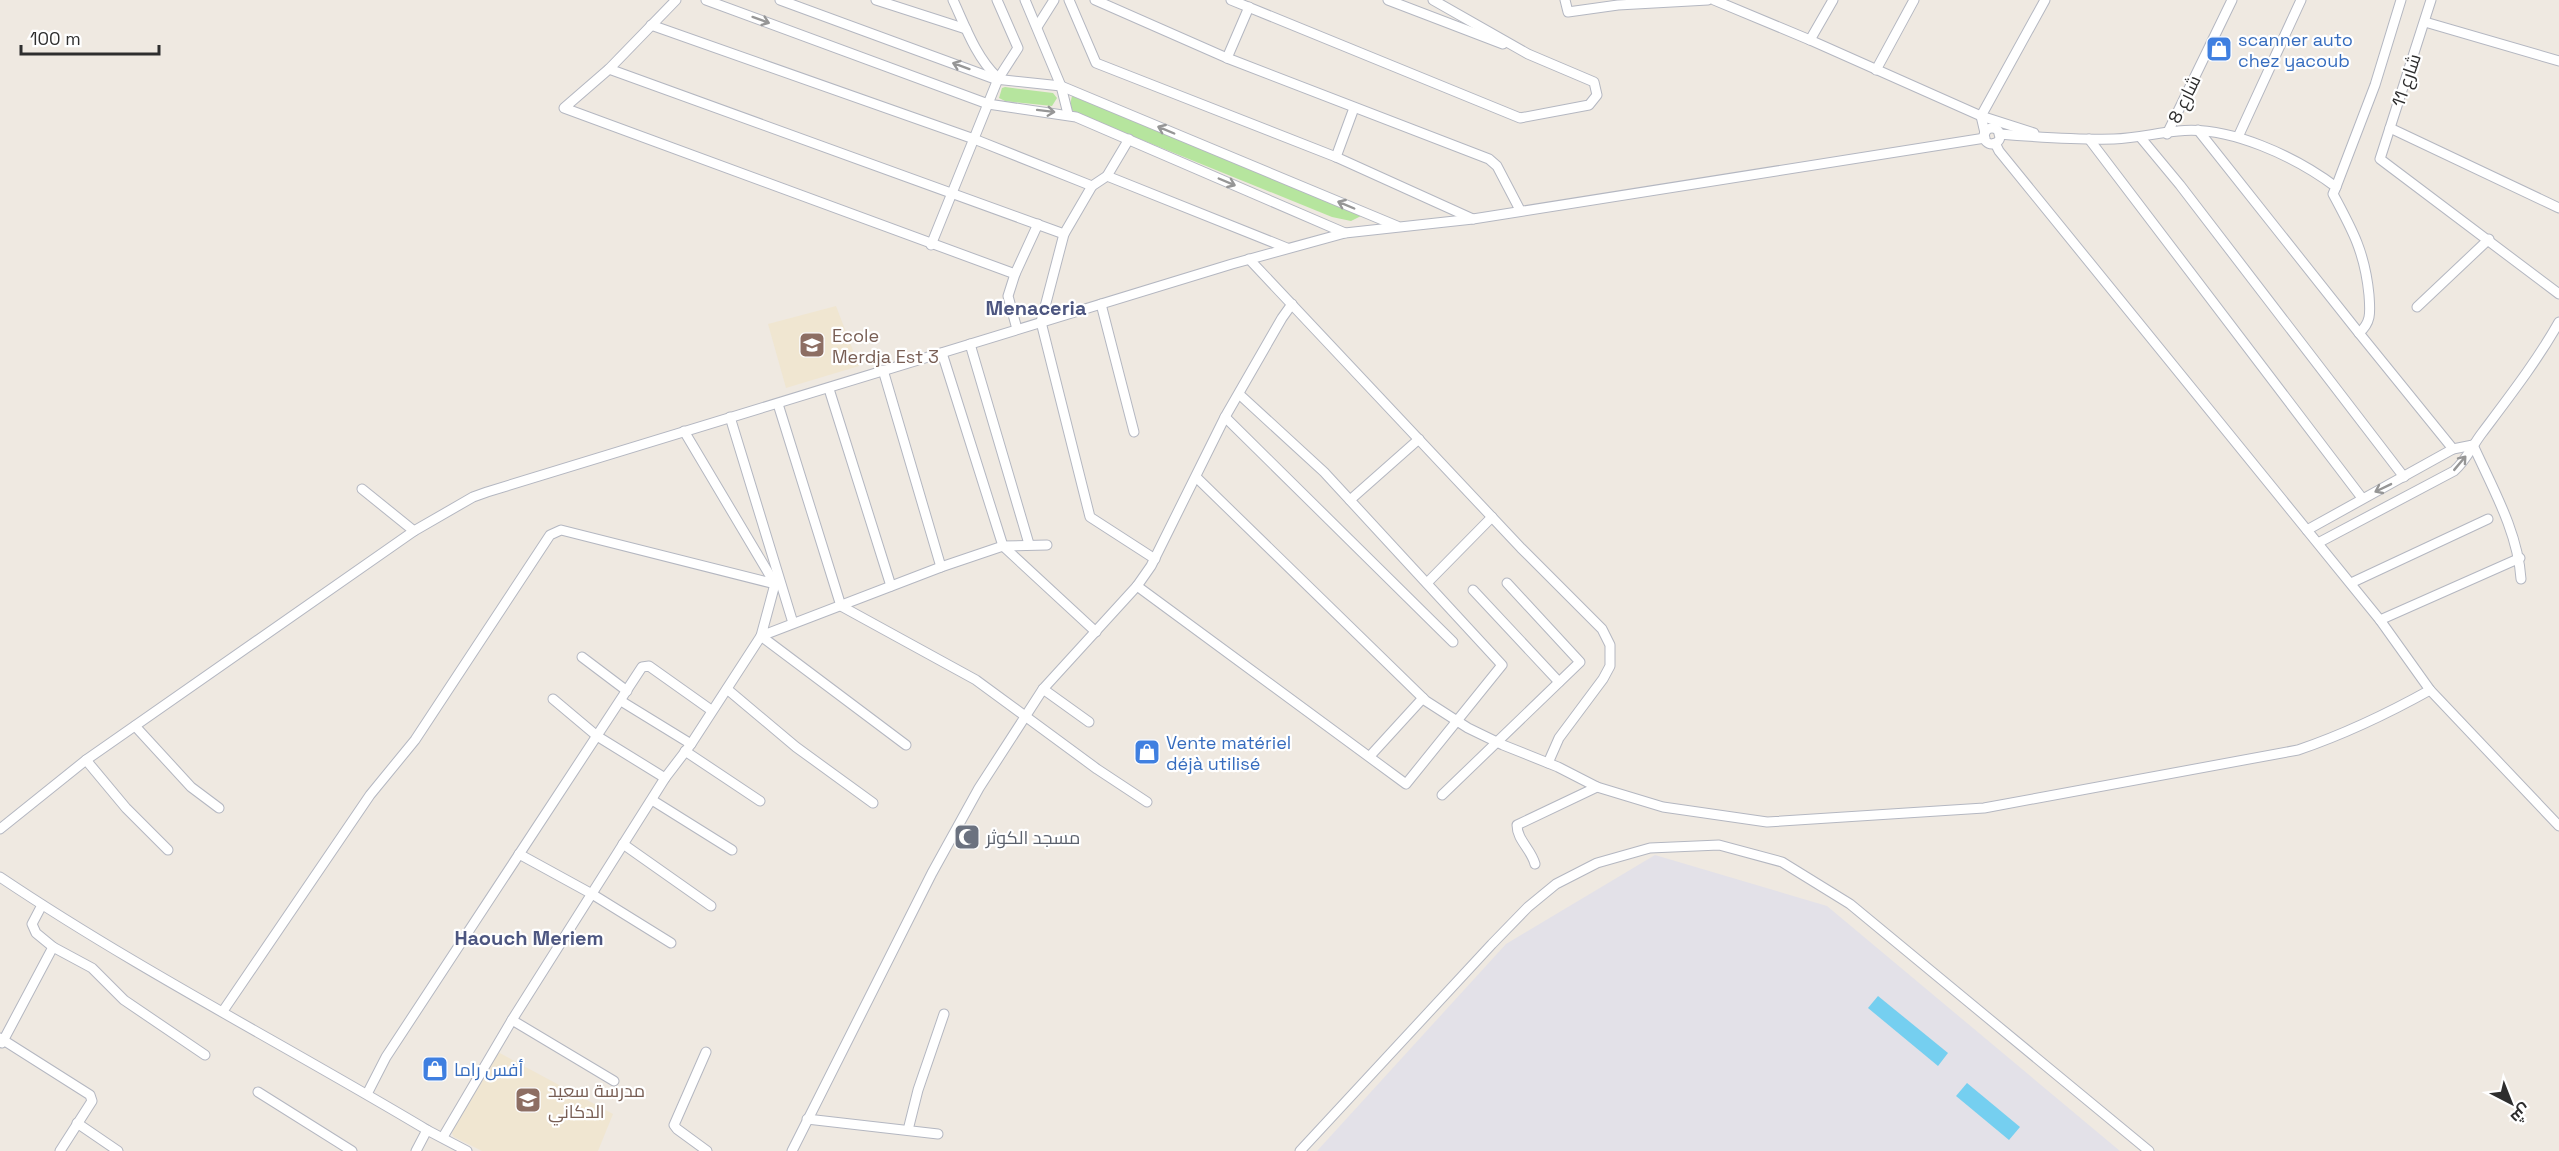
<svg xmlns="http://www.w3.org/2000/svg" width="2559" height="1151" viewBox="0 0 2559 1151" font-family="'Space Grotesk',Cairo,sans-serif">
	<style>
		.industrial { fill: #e3e1e8 }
		.education { fill: #f0e6d1 }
		.green { fill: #b6e59e }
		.water { fill: #75cff0 }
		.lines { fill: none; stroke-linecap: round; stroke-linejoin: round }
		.minor-casing { stroke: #b4b7c1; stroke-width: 11 }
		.minor { stroke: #fff; stroke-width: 9 }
		.oneway { stroke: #969696 }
		.labels { text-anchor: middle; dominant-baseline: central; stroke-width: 4.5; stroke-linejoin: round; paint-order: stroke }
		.shop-label { font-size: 18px; fill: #366cbe; stroke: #fff; text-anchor: start }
		.street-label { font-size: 18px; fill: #2e2e2e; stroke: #fff }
		.education-label { font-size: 18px; fill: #785e54; stroke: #fff; text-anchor: start }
		.worship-label { font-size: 18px; fill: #5b616d; stroke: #fff; text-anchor: start }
		.neighbourhood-label { font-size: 20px; font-weight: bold; fill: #4d5680; stroke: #fff }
	</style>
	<rect width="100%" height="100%" fill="#efe9e1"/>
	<path class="industrial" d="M1655,855l172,51 293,245h-803l189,-207z"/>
	<g class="education">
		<path d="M836,306l23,60 -73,22 -18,-64z"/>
		<path d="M494,1050l119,64 -15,37h-116l-28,-14 -5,-9z"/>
	</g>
	<g class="green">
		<path d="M1005,87l48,6 4,5 -5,8 -47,-5 -6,-3 3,-10z"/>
		<path d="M1072,96l289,115 2,4 -12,6 -19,-4 -254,-103 -6,-4 -2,-5z"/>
	</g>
	<g class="water">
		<path d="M1878,996l70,57 -10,13 -70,-58z"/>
		<path d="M1967,1083l53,44 -11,13 -53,-44z"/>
	</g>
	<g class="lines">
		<g class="minor-casing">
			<g id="minor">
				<path d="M676,0l-67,69 -45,39 451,166"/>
				<path d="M706,0l282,104 88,13 269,116"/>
				<path d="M780,0l215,79 66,7 336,140"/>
				<path d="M876,0l90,29"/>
				<path d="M953,0c12,26 23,57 44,77"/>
				<path d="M1025,0l36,86 7,28"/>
				<path d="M1069,0l27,63 240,94 137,62"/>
				<path d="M1095,0l132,58 262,101 8,7 23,44"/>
				<path d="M1231,0l289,118 69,-13 8,-10 -3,-13 -66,-28 -95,-54"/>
				<path d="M1388,0l115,44"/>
				<path d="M1565,0l3,12 50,-7 90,-5"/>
				<path d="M1714,0l96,40 171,76 53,17"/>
				<path d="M2431,0l-51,159 179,135"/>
				<path d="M2425,22l134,39"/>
				<path d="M651,25l323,114 118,47"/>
				<path d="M1037,27l17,-27"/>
				<path d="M1810,40l23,-40"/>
				<path d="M1227,58l22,-51"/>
				<path d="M609,69l455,165 28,-48 15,-10 22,-37"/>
				<path d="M1876,70l38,-70"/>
				<path d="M2390,128l169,80"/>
				<circle cx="1992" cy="136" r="8"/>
				<path d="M2198,130l161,203"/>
				<path d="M1985,133l-4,-17 64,-116"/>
				<path d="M1999,134c38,3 77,6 115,5 22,-1 43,-6 64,-8 51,-6 118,26 158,56l-3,7c20,37 32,59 36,101 1,16 3,27 -10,38l94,116"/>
				<path d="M2167,134l65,-134"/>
				<path d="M2238,137l63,-137"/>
				<path d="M2141,138l39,47 224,292"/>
				<path d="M2089,139l273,359"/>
				<path d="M1995,143l4,8 381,469 50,70 129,136"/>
				<path d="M1336,157l18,-49"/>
				<path d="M1107,176l180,72"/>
				<path d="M2336,187l39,-102 26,-85"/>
				<path d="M1064,234l-23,88 49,195 65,42"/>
				<path d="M931,245l67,-166 20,-31 -21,-48"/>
				<path d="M1249,259l272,289 81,81 8,16v21l-7,13 -44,59 -11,25"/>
				<path d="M1101,304l33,128"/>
				<path d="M2417,307l72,-68"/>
				<path d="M1017,329l-9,-33 7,-22 23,-50"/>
				<path d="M970,344l59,200"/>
				<path d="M942,353l61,193 93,86"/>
				<path d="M883,370l58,197"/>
				<path d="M829,389l62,197"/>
				<path d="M778,404l63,202 135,74 121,89 50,33"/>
				<path d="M730,417l63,206"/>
				<path d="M1225,417l228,225"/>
				<path d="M684,431l91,153 -14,52 180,-69 62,-21 44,-1"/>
				<path d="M2473,445c19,42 45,87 48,134"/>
				<path d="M1196,477l230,224 42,27 35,17 55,22 39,20 66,20 104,15 217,-14 314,-58c47,-16 89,-36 132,-60"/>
				<path d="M362,489l52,42"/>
				<path d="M1350,500l69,-61"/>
				<path d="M2307,530l146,-81 20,-4"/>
				<path d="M2318,543l136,-72c12,-10 18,-25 28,-38 27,-36 55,-72 77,-111"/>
				<path d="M1427,583l65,-66"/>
				<path d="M2351,583l137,-64"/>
				<path d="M1137,586l269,198 96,-119 -178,-193 -85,-78"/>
				<path d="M1473,590l86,92"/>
				<path d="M2380,620l140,-62"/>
				<path d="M582,657l45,34"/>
				<path d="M727,689l69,58 77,56"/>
				<path d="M1043,689l46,33"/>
				<path d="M553,699l44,37 68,42"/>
				<path d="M621,701l70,43"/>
				<path d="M135,726l56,61 28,21"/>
				<path d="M685,751l75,50"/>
				<path d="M1370,756l53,-58"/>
				<path d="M86,760l40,48 42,42"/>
				<path d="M1442,795l138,-133 -73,-79"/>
				<path d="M652,800l80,50"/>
				<path d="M0,829l86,-69 328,-229 59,-34 14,-5 745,-228 113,-31 128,-14 512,-81"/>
				<path d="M623,844l88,62"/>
				<path d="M519,854l73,40 79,49"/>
				<path d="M1535,864c-4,-15 -18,-24 -18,-39l80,-38"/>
				<path d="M0,877c137,92 285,168 427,253l-11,21"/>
				<path d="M42,905l-10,19 4,9 17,14 39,21 32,32 81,55"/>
				<path d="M223,1011l147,-216 45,-55 135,-205 11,-5 214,54"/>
				<path d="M512,1020l102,61"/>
				<path d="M0,1038l90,57 2,6 -32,50"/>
				<path d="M2,1043l51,-96"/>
				<path d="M706,1052l-32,73 3,4 30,22"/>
				<path d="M258,1092l94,59"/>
				<path d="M367,1094l19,-37 256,-390 7,-1 62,44"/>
				<path d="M807,1119l131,15"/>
				<path d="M77,1123l41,28"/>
				<path d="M427,1130l40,21"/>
				<path d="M908,1130l10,-40 26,-76"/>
				<path d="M443,1137l69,-117 153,-242 26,-34 70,-108 145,109"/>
				<path d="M792,1151l140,-278 47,-85 64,-99 94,-103 14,-20 74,-149 57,-99 10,-14"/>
				<path d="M1300,1151l192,-207 36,-37 28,-23 41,-21 53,-15 69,-3 63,17 68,42 299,247"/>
			</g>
		</g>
		<use href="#minor" class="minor"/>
	</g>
	<defs><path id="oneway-shaft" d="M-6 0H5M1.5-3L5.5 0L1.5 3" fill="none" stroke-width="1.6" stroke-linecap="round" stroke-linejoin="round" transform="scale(1.5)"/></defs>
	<g class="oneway">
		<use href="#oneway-shaft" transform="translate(761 20) rotate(20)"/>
		<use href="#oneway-shaft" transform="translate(961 66) rotate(-160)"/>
		<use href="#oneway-shaft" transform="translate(1046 111) rotate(7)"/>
		<use href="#oneway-shaft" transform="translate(1166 130) rotate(-157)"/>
		<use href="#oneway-shaft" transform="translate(1227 182) rotate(23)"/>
		<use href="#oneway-shaft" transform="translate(1346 205) rotate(-157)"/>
		<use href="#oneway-shaft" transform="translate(2460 463) rotate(-50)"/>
		<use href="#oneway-shaft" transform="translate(2383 488) rotate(154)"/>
	</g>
	<defs>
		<g id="shop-square" transform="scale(1.35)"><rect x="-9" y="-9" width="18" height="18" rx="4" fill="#3f7fe0" stroke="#fff"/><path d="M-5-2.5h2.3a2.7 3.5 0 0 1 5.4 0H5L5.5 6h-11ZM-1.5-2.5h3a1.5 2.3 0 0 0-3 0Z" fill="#fff"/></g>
		<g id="school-square" transform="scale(1.35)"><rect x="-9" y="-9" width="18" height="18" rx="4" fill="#8d6e63" stroke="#fff"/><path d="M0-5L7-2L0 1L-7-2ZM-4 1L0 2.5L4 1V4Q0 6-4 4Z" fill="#fff"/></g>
		<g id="mosque-square" transform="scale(1.35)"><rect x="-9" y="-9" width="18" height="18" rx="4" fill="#6b7280" stroke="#fff"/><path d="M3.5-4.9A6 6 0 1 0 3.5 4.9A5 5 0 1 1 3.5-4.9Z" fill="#fff"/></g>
	</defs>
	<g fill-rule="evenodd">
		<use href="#shop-square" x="2219" y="49"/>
		<use href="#school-square" x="812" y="345"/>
		<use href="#shop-square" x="1147" y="752"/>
		<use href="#mosque-square" x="967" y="837"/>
		<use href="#shop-square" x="435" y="1069"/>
		<use href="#school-square" x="528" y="1100"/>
	</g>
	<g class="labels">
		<g class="shop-label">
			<text x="2238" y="39">scanner auto<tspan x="2238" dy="21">chez yacoub</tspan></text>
			<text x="1166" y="742">Vente matériel<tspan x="1166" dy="21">déjà utilisé</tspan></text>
			<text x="454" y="1069">أفس راما</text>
		</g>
		<g class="street-label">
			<text transform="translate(2406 80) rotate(-71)">شارع 11</text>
			<text transform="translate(2184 99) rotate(-64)">شارع 8</text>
		</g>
		<g class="education-label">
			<text x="832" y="335">Ecole<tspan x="832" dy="21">Merdja Est 3</tspan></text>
			<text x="548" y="1090">مدرسة سعيد<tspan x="548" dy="21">الدكاني</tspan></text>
		</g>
		<g class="worship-label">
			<text x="986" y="837">مسجد الكوثر</text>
		</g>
		<g class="neighbourhood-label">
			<text x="1036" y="308">Menaceria</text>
			<text x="529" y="938">Haouch Meriem</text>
		</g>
	</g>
	<g transform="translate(2511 1103) rotate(138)" stroke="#ffffff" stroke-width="4.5" paint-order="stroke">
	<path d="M0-4.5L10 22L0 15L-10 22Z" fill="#2e2e2e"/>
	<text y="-9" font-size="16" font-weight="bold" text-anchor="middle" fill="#2e2e2e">ش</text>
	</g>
	<path d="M21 45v9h138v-9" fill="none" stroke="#2e2e2e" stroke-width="3"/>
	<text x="30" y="45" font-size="18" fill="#2e2e2e" stroke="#ffffff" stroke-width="4.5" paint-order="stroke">100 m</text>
</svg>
